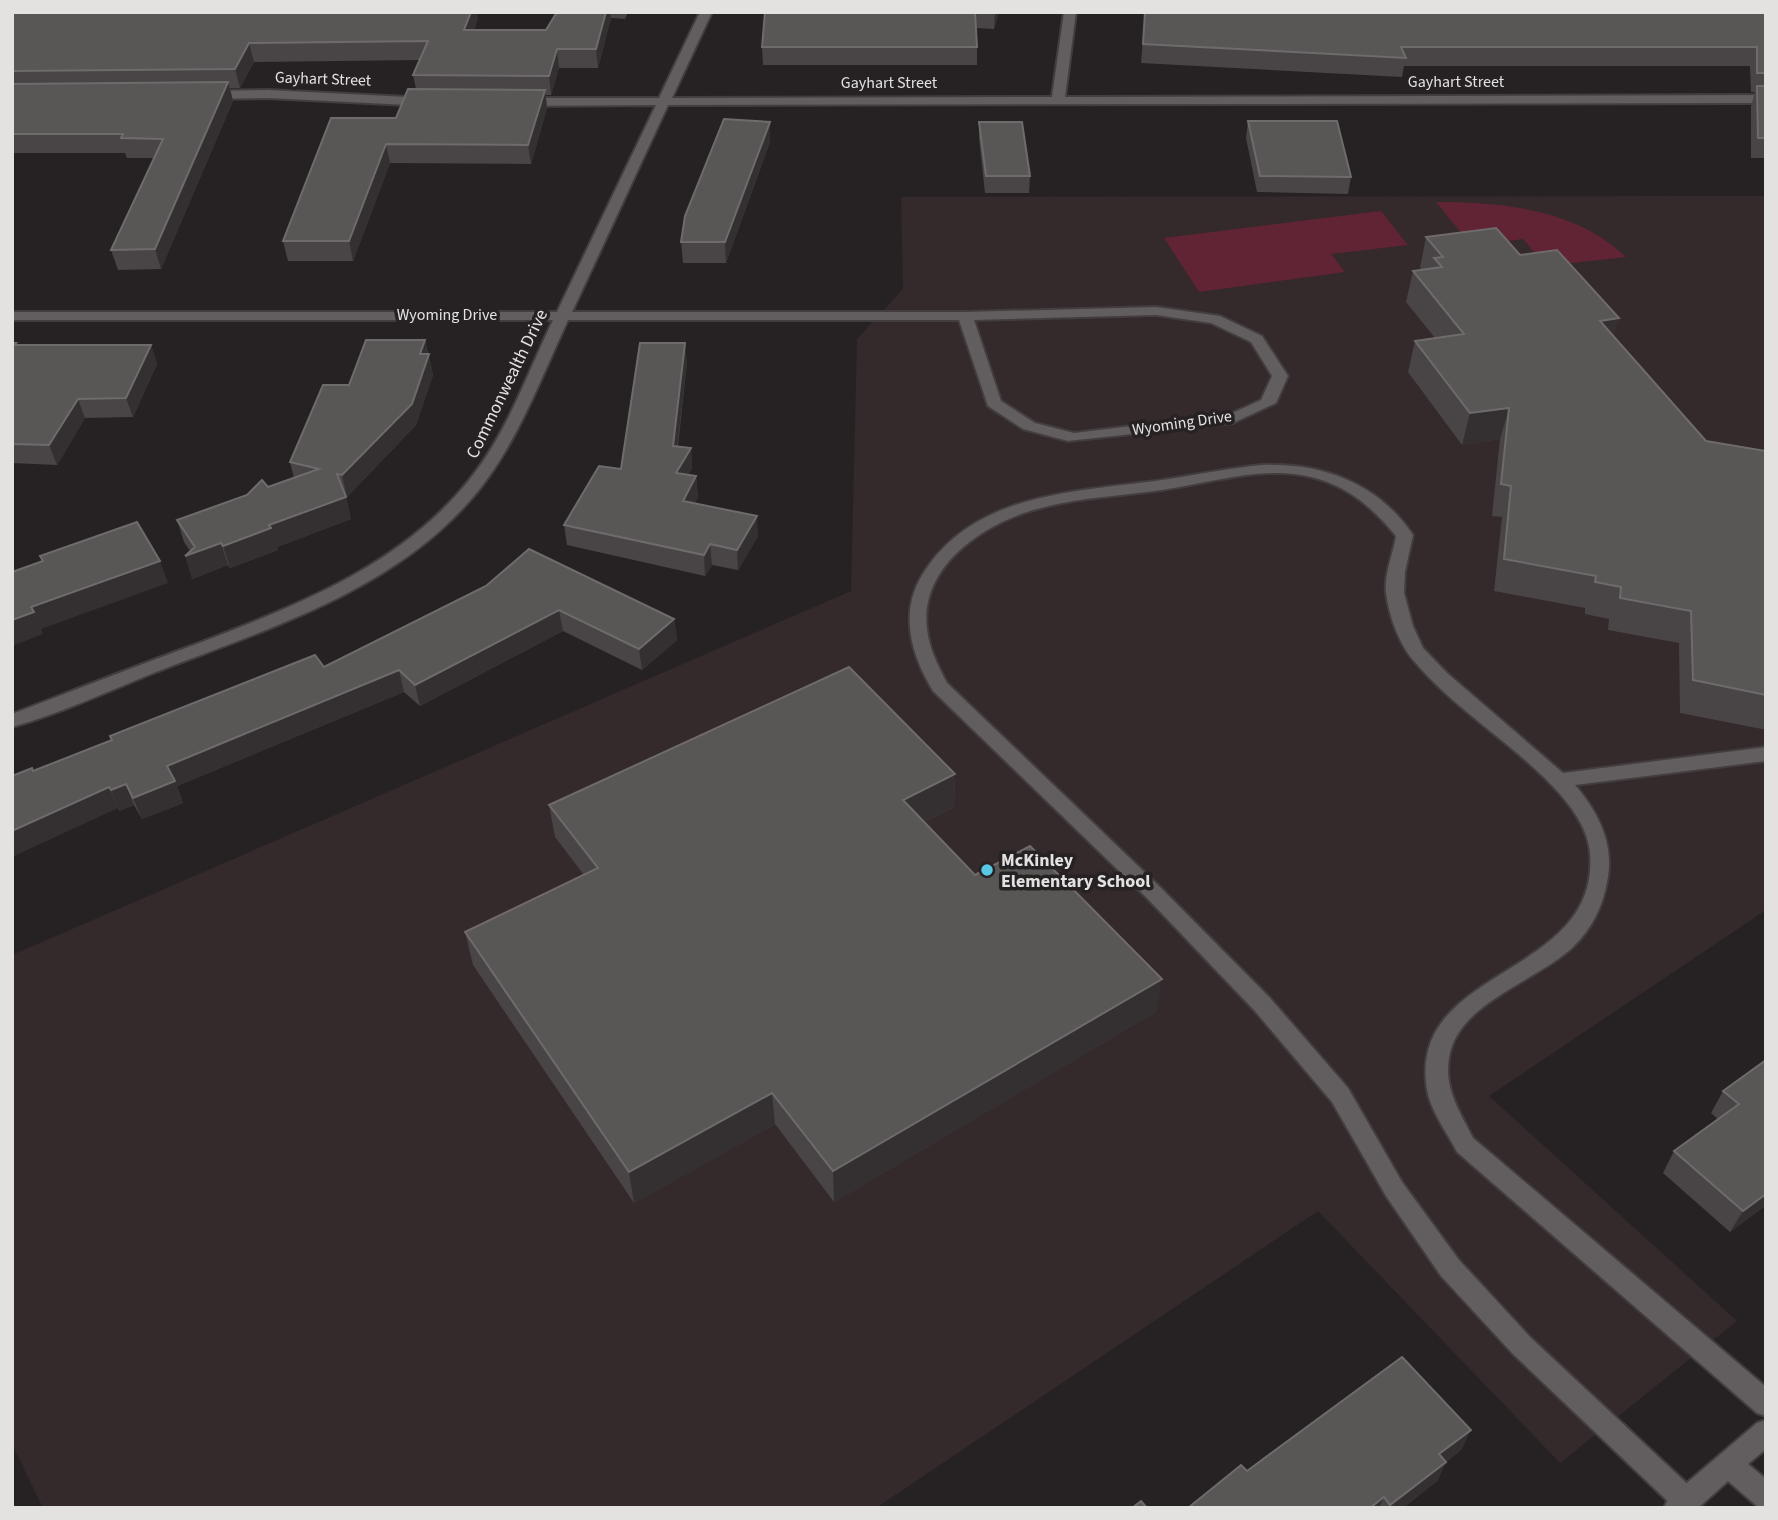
<svg xmlns="http://www.w3.org/2000/svg" width="1778" height="1520" viewBox="0 0 1778 1520" font-family="'Source Sans 3',sans-serif">
	<style>
		.built { fill: #34292b }
		.green { fill: #602434 }
		.lines { fill: none; stroke-linecap: round; stroke-linejoin: round }
		.service-casing { stroke: #423e3f; stroke-width: 4 }
		.minor-casing { stroke: #423e3f; stroke-width: 4 }
		.service { fill: #625d5e; fill-rule: evenodd }
		.minor { fill: #625d5e; fill-rule: evenodd }
		.wall { fill: #494546 }
		.shaded-wall { fill: #343031 }
		.building { fill: #595656; stroke: #6f6b6c; stroke-width: 2 }
		.poi-dot { fill: #59c8e4; stroke: #262223; stroke-width: 2.5 }
		.labels { text-anchor: middle; dominant-baseline: central; stroke-width: 7; stroke-linejoin: round; paint-order: stroke }
		.far-street-label { font-size: 16px; fill: #e4e1e1; stroke: #262223 }
		.street-label { font-size: 18px; fill: #e4e1e1; stroke: #262223 }
		.poi-label { font-size: 18px; font-weight: bold; fill: #e4e1e1; stroke: #262223; text-anchor: start }
	</style>
	<rect width="100%" height="100%" fill="#262223"/>
	<path class="built" d="M1766,196v714l-277,186 248,225 -177,142 -242,-252 -442,297h-833l-31,-64v-489l839,-364 6,-252 46,-50 -2,-92z"/>
	<g class="green">
		<path d="M1436,202c67,0 140,7 190,55l-80,9 -23,-27 -51,7z"/>
		<path d="M1381,211l27,34 -77,9 14,18 -146,20 -35,-54z"/>
	</g>
	<g class="lines">
		<g class="service-casing">
			<path id="service" d="M1262,465c61,-2 116,18 151,70l-8,37 -1,21 9,33 10,22 24,25 116,100 203,-26v14l-191,24c24,28 40,60 32,97 -4,24 -16,48 -34,65 -37,35 -116,56 -124,111 -5,31 11,54 24,80l293,249v29l-9,-3 -300,-261c-10,-20 -26,-40 -30,-62 -21,-125 173,-111 163,-237 -2,-23 -16,-43 -31,-60 -44,-49 -103,-82 -145,-132 -15,-17 -25,-45 -28,-68 -2,-19 7,-39 10,-57 -22,-27 -47,-49 -81,-58 -49,-14 -104,5 -153,12 -40,6 -81,7 -121,18 -53,13 -122,56 -114,121 2,19 11,37 20,54l213,204 110,111 78,90 54,94 57,78 72,78 164,153 4,9 -3,8h-21l-162,-154 -72,-78 -55,-80 -54,-94 -78,-92 -108,-113 -213,-206c-21,-35 -34,-76 -12,-114 50,-85 155,-85 241,-97 34,-5 67,-12 100,-15z"/>
		</g>
		<g class="minor-casing">
			<g id="minor">
				<path d="M700,12h12l-40,86 380,-1 12,-85h12l-11,85 701,-2v8l-1098,2 -96,207h393l191,-5 64,9 42,20 26,40 -12,27 -43,20 -165,18 -45,-12 -35,-23 -29,-86h-391c-30,64 -54,133 -102,185 -81,89 -202,125 -310,167 -47,19 -95,41 -144,55v-13c60,-23 119,-46 179,-68 104,-40 216,-81 285,-175 33,-44 53,-101 77,-151h-541v-8h545l99,-207 -135,1 -6,-4 6,-4h138zM1156,315l55,8 40,19 21,34 -11,24 -31,14 -156,19 -39,-10 -34,-22 -27,-81z"/>
				<path d="M268,90l160,8 6,4 -6,4 -160,-8 -62,1 -6,-4 6,-4z"/>
				<path d="M1766,1420v29l-18,15 18,15v29l-9,-2 -29,-25 -30,27h-34l4,-9 89,-76z"/>
			</g>
		</g>
		<use href="#service" class="service"/>
		<use href="#minor" class="minor"/>
	</g>
	<g class="wall">
		<path d="M12,12l466,6 -4,12h72l11,-18h71l-3,7 -14,-1 -13,50h-39l-8,27h-5l1,13 -16,56 -141,-1 -37,98h-65l-5,-20 113,-123 20,-29 -3,-14 7,-15 -166,2 -14,26h-10l3,13 -72,168 -43,1 -7,-20 43,-92h-27l-2,-5h-113z"/>
		<path d="M765,12h234l-5,17 -18,-1 1,19v18h-214l-1,-18z"/>
		<path d="M1145,12h621v146h-15v-52l4,-14h-4l-1,-26h-346l-2,11 -261,-14z"/>
		<path d="M1248,121l103,56 -3,17 -91,-2 -11,-54z"/>
		<path d="M770,122v20l-44,121h-43l-2,-21z"/>
		<path d="M979,122l51,54 -1,17h-44l-6,-54z"/>
		<path d="M1426,237l94,18 99,63 -6,18 93,105 60,10v278h-4l-82,-16 -1,-70 -71,-13 1,-11 -24,-5v-6l-91,-17 8,-74 -10,-1 8,-77 -38,6 -54,-73 7,-31 20,-3 -29,-36 7,-31 9,-1 -2,-2z"/>
		<path d="M425,340l8,35 -17,50 -69,72h-1l5,22 -74,28 1,3 -48,18 -2,-3 -36,14 -2,-28 -6,-9 -7,-22 117,-42 -4,-16 59,-77z"/>
		<path d="M12,343h4l1,2h134l6,19 -24,53 -48,1 -28,47 -45,-2z"/>
		<path d="M687,362l-9,84 13,2 1,20 -4,7 8,1 2,21 -4,7 64,32 -20,34 -26,-5 -7,11 -138,-31 -3,-20 57,-56z"/>
		<path d="M486,586l188,33 3,21 -35,30 -79,-39 -143,75 -16,-14 -227,94 6,17 -41,16 -8,-14 -15,6 -1,-3 -85,-37 291,-104z"/>
		<path d="M955,774l-1,33 -30,15 51,53 182,136 -323,191 -59,-78 -141,79 -161,-238 -8,-33 119,-57 -29,-38 -6,-32z"/>
		<path d="M1766,1060v145l-36,27 -67,-59 11,-22 44,-32 -7,-6 12,-22z"/>
		<path d="M1462,1449l-16,13 -9,19 -34,27h-215l59,-37z"/>
	</g>
	<g class="shaded-wall">
		<path d="M471,12h6l1,6 -11,30 -3,-18z"/>
		<path d="M606,12h4l1,6 -13,50 -2,-19z"/>
		<path d="M995,12h4l-5,17z"/>
		<path d="M249,43l5,19 -14,26 -5,-19z"/>
		<path d="M557,49l2,19 -8,27 -2,-19z"/>
		<path d="M228,82l5,19 -72,168 -6,-20z"/>
		<path d="M545,90l2,18 -16,56 -3,-19z"/>
		<path d="M770,122v20l-44,121 -1,-21z"/>
		<path d="M386,144l4,19 -37,98 -4,-20z"/>
		<path d="M1619,318l-10,31 -9,-28z"/>
		<path d="M425,340l3,17 1,-3 4,21 -17,50 -69,72 -5,-22 78,-121z"/>
		<path d="M685,343l2,19 -12,104 -2,-20z"/>
		<path d="M151,345l6,19 -24,53 -7,-19z"/>
		<path d="M78,399l7,19 -28,47 -8,-20z"/>
		<path d="M1509,408l-9,31 -38,6 8,-32z"/>
		<path d="M691,448l1,20 -14,25 -2,-20z"/>
		<path d="M696,476l2,21 -13,24 -2,-20z"/>
		<path d="M346,497l5,22 -74,28 1,3 -48,18 -7,-22 46,-21z"/>
		<path d="M757,516l1,20 -20,34 -1,-20z"/>
		<path d="M221,543l7,22 -36,14 -7,-23z"/>
		<path d="M710,544l2,21 -7,11 -1,-21z"/>
		<path d="M160,561l8,22 -127,46 2,5 -31,12v-26l19,-13z"/>
		<path d="M559,610l4,21 -143,75 -5,-21z"/>
		<path d="M674,619l3,21 -35,30 -3,-21z"/>
		<path d="M399,670l5,22 -227,94 6,17 -41,16 -9,-21 34,-32z"/>
		<path d="M955,774l-1,33 -52,26 1,-33z"/>
		<path d="M126,784l8,21 -15,6 -8,-21z"/>
		<path d="M109,787l9,21 -106,49v-26z"/>
		<path d="M1162,979l-5,32 -323,191 -1,-31z"/>
		<path d="M772,1093l3,31 -141,79 -5,-31z"/>
		<path d="M1766,1194v11l-36,27 13,-21z"/>
		<path d="M1471,1430l-9,19 -32,25 9,-20z"/>
		<path d="M1446,1462l-9,19 -34,27h-14l1,-3z"/>
		<path d="M1384,1497l-5,11h-9z"/>
	</g>
	<g class="building">
		<path d="M12,12h459l-7,18h82l11,-18h49l-10,37h-39l-8,27 -136,-1 15,-34 -179,2 -14,26 -223,2z"/>
		<path d="M765,12h210l2,35h-215z"/>
		<path d="M1145,12h621v61h-9v-26h-356l5,11 -263,-14z"/>
		<path d="M228,82l-73,167 -44,1 52,-111 -42,-1 2,-4h-111v-50z"/>
		<path d="M1757,86h9v52h-8z"/>
		<path d="M408,89l137,1 -17,55 -142,-1 -37,97h-66l48,-123h65z"/>
		<path d="M724,119l46,3 -45,120h-44l4,-26z"/>
		<path d="M1248,121h89l14,56 -91,-1z"/>
		<path d="M979,122h43l8,54h-44z"/>
		<path d="M1496,228l24,27 37,-5 62,68 -19,3 106,120 60,10v244l-73,-15 -2,-69 -71,-13 1,-11 -26,-5 1,-6 -92,-17 7,-73 -10,-2 8,-76 -39,5 -55,-72 49,-7 -51,-63 29,-4 -8,-9 9,-1 -17,-20z"/>
		<path d="M366,340h59l-5,14h9l-17,50 -70,71 -5,-1 9,23 -77,28 2,3 -48,18 -2,-3 -36,13 10,-9 -18,-27 70,-25 15,-15 6,7 51,-18 -29,-7 33,-77h26z"/>
		<path d="M12,343h4l-2,2h137l-25,53 -48,1 -29,46 -37,-1z"/>
		<path d="M640,343h45l-12,103 18,2 -15,25 20,3 -13,25 74,15 -20,34 -27,-6 -6,11 -140,-30 35,-59 22,3z"/>
		<path d="M137,522l23,39 -129,46 3,5 -22,8v-48l31,-11 -3,-5z"/>
		<path d="M529,549l145,70 -35,30 -80,-39 -144,75 -16,-15 -232,96 8,15 -42,17 -7,-14 -15,6 -2,-3 -97,44v-55l20,-8 1,3 79,-31 -2,-4 205,-81 9,12 162,-81z"/>
		<path d="M849,667l106,107 -52,26 72,75 55,-29 132,133 -329,192 -61,-78 -143,79 -164,-240 133,-64 -49,-63z"/>
		<path d="M1766,1060v134l-23,17 -69,-60 65,-47 -16,-13z"/>
		<path d="M1402,1357l69,73 -32,24 7,8 -56,43 -6,-8 -14,11h-182l53,-43 6,6z"/>
		<path d="M1141,1501l6,7h-15z"/>
	</g>
	<circle class="poi-dot" cx="987" cy="870" r="7"/>
	<g class="labels">
		<g class="far-street-label">
			<text transform="translate(323 79) rotate(2)">Gayhart Street</text>
			<text x="1456" y="82">Gayhart Street</text>
			<text x="889" y="83">Gayhart Street</text>
			<text x="447" y="315">Wyoming Drive</text>
			<text transform="translate(1182 423) rotate(-8)">Wyoming Drive</text>
		</g>
		<g class="street-label">
			<text transform="translate(507 384) rotate(-64)">Commonwealth Drive</text>
		</g>
		<g class="poi-label">
			<text x="1001" y="860">McKinley<tspan x="1001" dy="21">Elementary School</tspan></text>
		</g>
	</g>
	<rect width="1778" height="1520" fill="none" stroke="#e4e1e1" stroke-width="28"/>
</svg>
